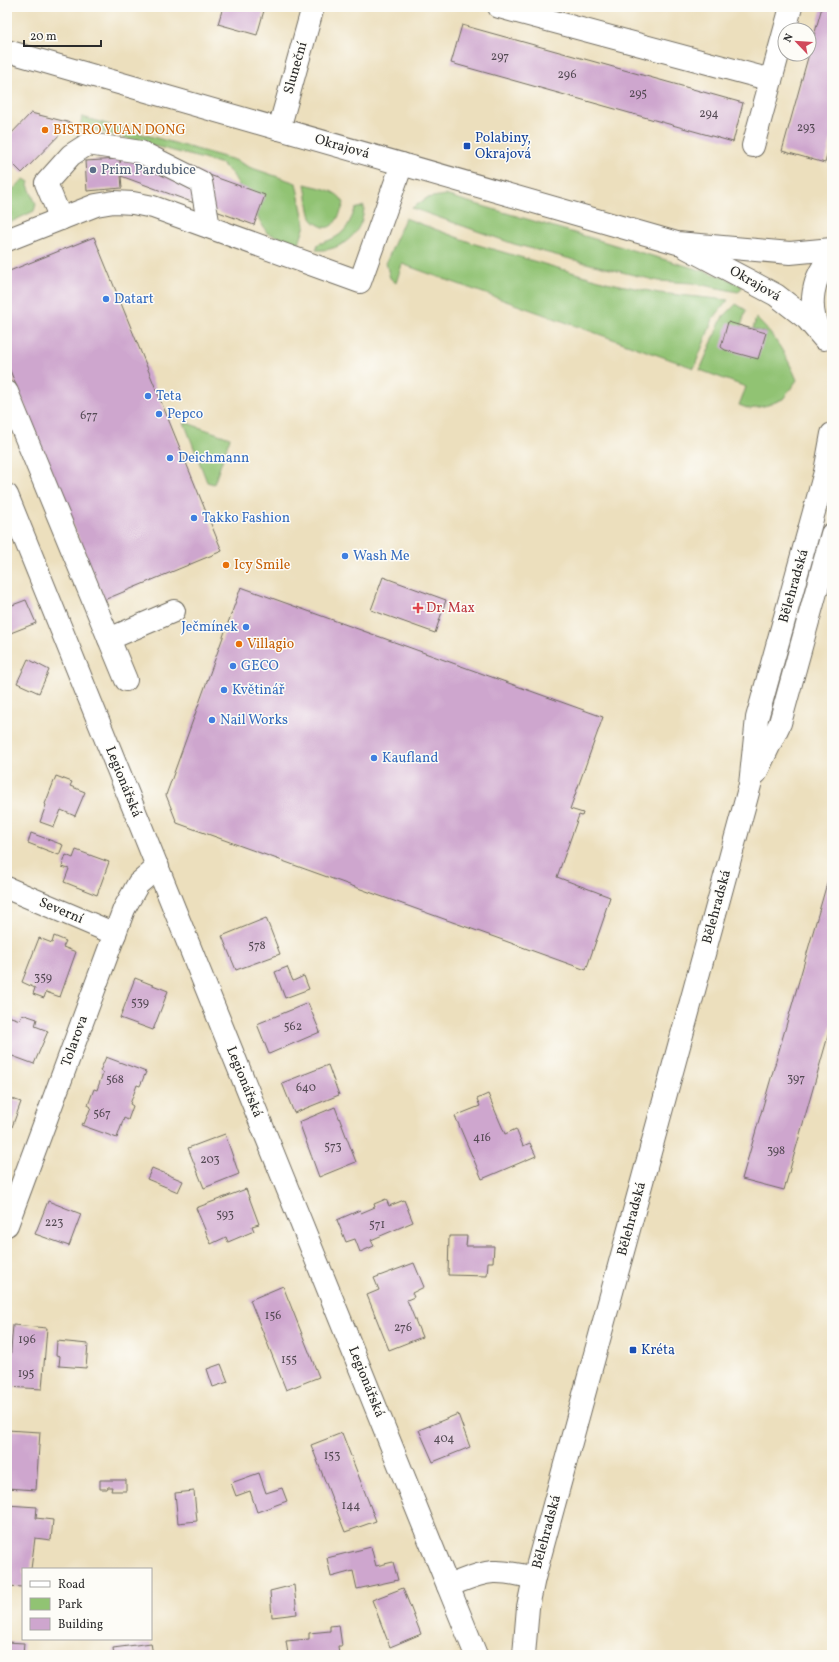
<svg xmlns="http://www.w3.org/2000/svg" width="839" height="1662" viewBox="0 0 839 1662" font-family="Vollkorn,serif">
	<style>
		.green { fill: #91c373; stroke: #5e774f }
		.building { fill: #cea6ce }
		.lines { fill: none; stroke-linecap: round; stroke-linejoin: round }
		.minor-casing { stroke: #6f6a5e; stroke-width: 24 }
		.minor { stroke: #fff; stroke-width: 22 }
		.food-dot { fill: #e8710a; stroke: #fdfcf7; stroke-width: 1.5 }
		.transit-dot { fill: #1a4fb4; stroke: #fdfcf7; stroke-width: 1.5 }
		.service-dot { fill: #5c6f8a; stroke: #fdfcf7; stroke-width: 1.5 }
		.shop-dot { fill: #3f7fe0; stroke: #fdfcf7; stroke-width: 1.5 }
		.health-dot { fill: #e0444e; stroke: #fdfcf7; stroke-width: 1.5 }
		.labels { text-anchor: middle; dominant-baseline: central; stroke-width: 3; stroke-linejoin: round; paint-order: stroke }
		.number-label { font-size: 12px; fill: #544a54 }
		.street-label { font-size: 14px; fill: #2b2b2b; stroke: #fdfcf7 }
		.food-label { font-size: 14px; fill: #c56008; stroke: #fdfcf7; text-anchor: start }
		.transit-label { font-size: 14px; fill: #164399; stroke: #fdfcf7; text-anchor: start }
		.service-label { font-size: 14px; fill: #4e5e75; stroke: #fdfcf7; text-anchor: start }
		.shop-label { font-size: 14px; fill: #366cbe; stroke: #fdfcf7; text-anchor: start }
		.health-label { font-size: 14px; fill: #be3a42; stroke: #fdfcf7; text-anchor: start }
	</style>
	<rect width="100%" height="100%" fill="#fdfcf7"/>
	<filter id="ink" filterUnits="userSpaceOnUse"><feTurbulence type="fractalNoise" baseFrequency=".025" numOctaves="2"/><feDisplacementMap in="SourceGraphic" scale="8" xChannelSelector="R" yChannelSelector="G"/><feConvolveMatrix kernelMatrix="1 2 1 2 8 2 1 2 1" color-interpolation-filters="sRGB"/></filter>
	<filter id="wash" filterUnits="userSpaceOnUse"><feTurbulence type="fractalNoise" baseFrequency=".012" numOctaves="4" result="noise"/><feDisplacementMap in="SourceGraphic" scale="16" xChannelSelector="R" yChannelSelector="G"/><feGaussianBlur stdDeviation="0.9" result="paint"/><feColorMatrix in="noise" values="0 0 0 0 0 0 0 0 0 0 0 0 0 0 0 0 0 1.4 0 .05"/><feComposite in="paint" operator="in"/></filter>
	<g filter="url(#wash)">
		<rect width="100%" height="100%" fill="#ecdfbd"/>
		<g class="green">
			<path d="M82,117l153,43 14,7 47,16 9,42 -6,19 -32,-11 -34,-58 -11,-11 -142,-38z"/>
			<path d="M24,179l5,3 -1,3 8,19 -2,7 -27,13v-29z"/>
			<path d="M305,184c14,4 32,5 39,19 -3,9 -10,30 -23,23 -4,-2 -8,-4 -10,-8 -3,-10 -4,-23 -6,-34z"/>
			<path d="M445,195l279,82 18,9 -1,4 -3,2 -46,-9 -34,-2 -76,-19 -68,-18 -102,-36 15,-10z"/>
			<path d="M364,206c0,26 -22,46 -48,44l2,-6c24,-7 29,-13 37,-35z"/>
			<path d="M405,218l70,26 131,38 53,11 69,7 -15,19 -19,49 -292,-104 -6,19 -6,-5 -4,-15z"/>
			<path d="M736,304l10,6 -5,16 25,7 -13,-4 3,-11c19,18 31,38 41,62l-14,19 -15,6 -18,4 -11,-4 7,-18 -46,-17 22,-52z"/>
			<path d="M184,422l46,16 -16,46 -7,-2z"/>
		</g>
		<g id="blocks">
			<g class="building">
				<path d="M223,7h42l-8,28 -39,-11z"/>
				<path d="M822,7h10v129l-7,27 -43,-12z"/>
				<path d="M462,25l281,78 -10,39 -282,-79z"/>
				<path d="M31,113l40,10 -49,50 -15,-15v-20z"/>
				<path d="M126,145l139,50 -11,30 -133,-49 1,12 -35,3 -2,-30 35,-2v4z"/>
				<path d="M94,237l128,314 -118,49 -97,-237v-91z"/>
				<path d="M728,322l38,11 -8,26 -33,-9 -4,-3z"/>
				<path d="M383,577l63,23 -11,33 -64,-23z"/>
				<path d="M241,587l362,130 -33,92 13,4 -1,3 -3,-1 -22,62 53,20 -6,18h1l-19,55 -409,-147 -11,-28z"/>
				<path d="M26,600l10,23 -28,11 -1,-27z"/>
				<path d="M28,659l21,11 -10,23 -22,-10z"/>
				<path d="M56,776l16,6 -2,4 15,6 -10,24 -14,-6 -7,17 -14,-5 6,-17 -1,-1z"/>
				<path d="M31,833l32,12 -4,10 -31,-12z"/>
				<path d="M76,850l33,12 -12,33 -33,-13 5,-13 -7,-2 4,-12 7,3z"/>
				<path d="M832,866v156l-48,168 -42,-11z"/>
				<path d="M266,918l14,36 -44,16 -14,-34z"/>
				<path d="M54,936l12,5 -3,6 13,5 -16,45 -14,-5 -2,6 -11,-4 2,-6 -13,-6 17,-44 13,5z"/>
				<path d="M287,967l6,14 11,-5 5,13 -24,9 -10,-26z"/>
				<path d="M135,978l33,13 -15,39 -33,-12z"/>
				<path d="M308,1003l12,29 -51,22 -12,-30z"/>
				<path d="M22,1014l15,5 -2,7 13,5 -14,33 -27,-10 1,-38 12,4z"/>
				<path d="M106,1057l40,15 -6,14 -3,-1 -7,19 3,2 -5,14 -4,-2 -7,20 -36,-13 1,-2 2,1 7,-17 -3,-2 6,-16 3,1 6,-17 -3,-2z"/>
				<path d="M328,1065l11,30 -45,18 -12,-30z"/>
				<path d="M488,1094l17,40 11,-5 7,17 7,-3 6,13 -54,23 -27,-63 25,-10 -3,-7z"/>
				<path d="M7,1097l14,5 -14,39z"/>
				<path d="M335,1107l21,55 -37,15 -20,-55z"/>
				<path d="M225,1134l14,40 -35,14 -16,-40z"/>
				<path d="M152,1168l31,13 -5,11 -31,-13z"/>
				<path d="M246,1189l13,35 -7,2 2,5 -26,11 -2,-5 -15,7 -15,-36z"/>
				<path d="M386,1199l3,7 15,-6 9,22 -42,18 3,6 -14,6 -5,-13 -9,3 -9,-22 23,-10 1,3 14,-6 -1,-3z"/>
				<path d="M48,1201l33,13 -12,32 -34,-12z"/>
				<path d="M449,1236h18l-1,10h28l-1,16h-5l-1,14 -39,-1z"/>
				<path d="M414,1263l10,24 -12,6 2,4 -7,3 15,37 -33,13 -22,-55 12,-5 -5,-12z"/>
				<path d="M283,1286l36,91 -33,13 -36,-90z"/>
				<path d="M13,1325l34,3 -5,61 -34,-2z"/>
				<path d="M57,1341l31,3 -2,24 -27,-2 1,-10 -4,-1z"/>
				<path d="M221,1364l7,18 -15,5 -6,-18z"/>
				<path d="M458,1414l12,33 -37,15 -14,-32z"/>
				<path d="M7,1430l33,2 -4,58 -29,-2z"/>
				<path d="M342,1433l34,88 -31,11 -34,-87z"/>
				<path d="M259,1473l7,20 16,-5 5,13 -30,11 -7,-21 -14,5 -5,-13z"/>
				<path d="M100,1480h26v11h-15l1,-4h-4l-1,2h-7z"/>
				<path d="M194,1491l3,30 -19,2 -3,-30z"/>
				<path d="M7,1505l30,2 -1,11 17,2 -2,20 -16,-2 -4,31h-8v18l-16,-1z"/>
				<path d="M371,1547l5,19 17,-4 5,18 -41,9 -4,-18 -22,6 -4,-19z"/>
				<path d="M294,1585l3,29 -25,3 -2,-26z"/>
				<path d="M403,1588l18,46 -31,13 -18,-47z"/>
				<path d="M339,1625l3,21h-4l1,9h-45v-2l-6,1 -2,-13 23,-2v-6l21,-2v-5z"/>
				<path d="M7,1642l17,1 -1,12h-16z"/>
				<path d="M151,1643l2,12h-39l-1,-7z"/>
			</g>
		</g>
	</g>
	<g filter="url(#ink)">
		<use href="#blocks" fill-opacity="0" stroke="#6f6a5e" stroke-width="1"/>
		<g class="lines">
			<g class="minor-casing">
				<g id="minor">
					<path d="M499,7l272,73"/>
					<path d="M7,51l670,192 113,10 42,-4"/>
					<path d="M279,129l34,-122"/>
					<path d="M753,146l38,-139"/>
					<path d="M61,219l-15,-36 25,-28 17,-11 53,8 60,30 8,45"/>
					<path d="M7,240l89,-35 18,-3 19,1 20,4 207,75 42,-118"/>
					<path d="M687,248l89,47 31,24 17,20"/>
					<path d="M820,332c-13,-24 -8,-57 12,-75"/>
					<path d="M7,392l119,288"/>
					<path d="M7,495l441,1091c14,-5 29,-13 45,-14 14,-1 28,3 41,6"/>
					<path d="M109,639l65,-28"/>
					<path d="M756,773l24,-50 52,-189"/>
					<path d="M7,888l108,46"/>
					<path d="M7,1225l117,-316 14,-25 20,-17"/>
					<path d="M448,1586l28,69"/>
					<path d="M524,1655l4,-48 6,-29 216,-793 7,-67 68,-246 7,-38"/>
				</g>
			</g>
			<use href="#minor" class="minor"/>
		</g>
	</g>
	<g class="food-dot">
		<circle cx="45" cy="130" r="4"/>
		<circle cx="226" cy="565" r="4"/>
		<circle cx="239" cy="644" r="4"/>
	</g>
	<g class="transit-dot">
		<rect x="463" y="142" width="8" height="8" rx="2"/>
		<rect x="629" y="1346" width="8" height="8" rx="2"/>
	</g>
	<circle class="service-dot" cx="93" cy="170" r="4"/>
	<g class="shop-dot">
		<circle cx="106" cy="299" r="4"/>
		<circle cx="148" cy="396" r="4"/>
		<circle cx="159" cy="414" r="4"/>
		<circle cx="170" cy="458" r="4"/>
		<circle cx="194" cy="518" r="4"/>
		<circle cx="345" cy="556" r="4"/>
		<circle cx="246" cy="627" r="4"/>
		<circle cx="233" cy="666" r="4"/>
		<circle cx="224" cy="690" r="4"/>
		<circle cx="212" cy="720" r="4"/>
		<circle cx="374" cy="758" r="4"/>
	</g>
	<path class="health-dot" d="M416 602h4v4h4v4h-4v4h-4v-4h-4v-4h4z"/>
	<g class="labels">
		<g class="number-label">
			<text x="500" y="57">297</text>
			<text x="567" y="75">296</text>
			<text x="638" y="94">295</text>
			<text x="709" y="114">294</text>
			<text x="806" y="128">293</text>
			<text x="89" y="416">677</text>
			<text x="257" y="946">578</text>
			<text x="43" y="978">359</text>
			<text x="140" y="1003">539</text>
			<text x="293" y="1027">562</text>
			<text x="796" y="1079">397</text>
			<text x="115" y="1080">568</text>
			<text x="306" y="1088">640</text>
			<text x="102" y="1114">567</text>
			<text x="482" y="1138">416</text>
			<text x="333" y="1147">573</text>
			<text x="776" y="1151">398</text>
			<text x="210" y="1160">203</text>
			<text x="225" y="1215">593</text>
			<text x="54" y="1223">223</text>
			<text x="377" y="1225">571</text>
			<text x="273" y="1316">156</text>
			<text x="403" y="1328">276</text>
			<text x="27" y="1340">196</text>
			<text x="289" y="1360">155</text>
			<text x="26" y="1374">195</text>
			<text x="444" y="1439">404</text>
			<text x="332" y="1456">153</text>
			<text x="351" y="1506">144</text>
		</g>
		<g class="street-label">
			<text transform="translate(296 68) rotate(-74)">Sluneční</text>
			<text transform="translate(342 147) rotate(16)">Okrajová</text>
			<text transform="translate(755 284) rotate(30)">Okrajová</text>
			<text transform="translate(794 586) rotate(-74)">Bělehradská</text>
			<text transform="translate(123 782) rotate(68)">Legionářská</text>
			<text transform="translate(717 907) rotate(-75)">Bělehradská</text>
			<text transform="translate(61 911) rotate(23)">Severní</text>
			<text transform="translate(75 1041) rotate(-70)">Tolarova</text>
			<text transform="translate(244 1082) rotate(68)">Legionářská</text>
			<text transform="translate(632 1219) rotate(-75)">Bělehradská</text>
			<text transform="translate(366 1382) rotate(68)">Legionářská</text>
			<text transform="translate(547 1532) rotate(-75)">Bělehradská</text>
		</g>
		<g class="food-label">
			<text x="53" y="130">BISTRO YUAN DONG</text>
			<text x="234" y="565">Icy Smile</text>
			<text x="247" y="644">Villagio</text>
		</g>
		<g class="transit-label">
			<text x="475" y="138">Polabiny,<tspan x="475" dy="16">Okrajová</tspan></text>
			<text x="641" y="1350">Kréta</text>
		</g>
		<g class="service-label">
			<text x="101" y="170">Prim Pardubice</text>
		</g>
		<g class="shop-label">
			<text x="114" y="299">Datart</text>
			<text x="156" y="396">Teta</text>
			<text x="167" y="414">Pepco</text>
			<text x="178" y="458">Deichmann</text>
			<text x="202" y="518">Takko Fashion</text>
			<text x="353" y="556">Wash Me</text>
			<text x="238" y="627" text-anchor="end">Ječmínek</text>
			<text x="241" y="666">GECO</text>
			<text x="232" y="690">Květinář</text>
			<text x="220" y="720">Nail Works</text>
			<text x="382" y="758">Kaufland</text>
		</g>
		<g class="health-label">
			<text x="426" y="608">Dr. Max</text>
		</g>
	</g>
	<rect width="839" height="1662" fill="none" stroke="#fdfcf7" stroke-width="24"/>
	<rect x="22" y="1568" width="130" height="72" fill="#fdfcf7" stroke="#a9a8a5"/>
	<rect x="30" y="1581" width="20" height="6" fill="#ffffff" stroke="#a9a8a5"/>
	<text x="58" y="1588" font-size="12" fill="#2b2b2b">Road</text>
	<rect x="30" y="1598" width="20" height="12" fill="#91c373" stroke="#a9a8a5"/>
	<text x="58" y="1608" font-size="12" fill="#2b2b2b">Park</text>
	<rect x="30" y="1618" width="20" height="12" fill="#cea6ce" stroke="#a9a8a5"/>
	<text x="58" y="1628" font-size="12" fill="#2b2b2b">Building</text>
	<g transform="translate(797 42) rotate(295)"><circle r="19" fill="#fdfcf7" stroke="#a9a8a5"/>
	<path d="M0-3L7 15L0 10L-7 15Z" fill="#d1495b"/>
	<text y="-6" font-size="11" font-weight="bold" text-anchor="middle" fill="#2b2b2b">N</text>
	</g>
	<path d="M24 40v6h77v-6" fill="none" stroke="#2b2b2b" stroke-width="2"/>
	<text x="30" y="40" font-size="12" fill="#2b2b2b" stroke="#fdfcf7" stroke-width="3" paint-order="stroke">20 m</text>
</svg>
